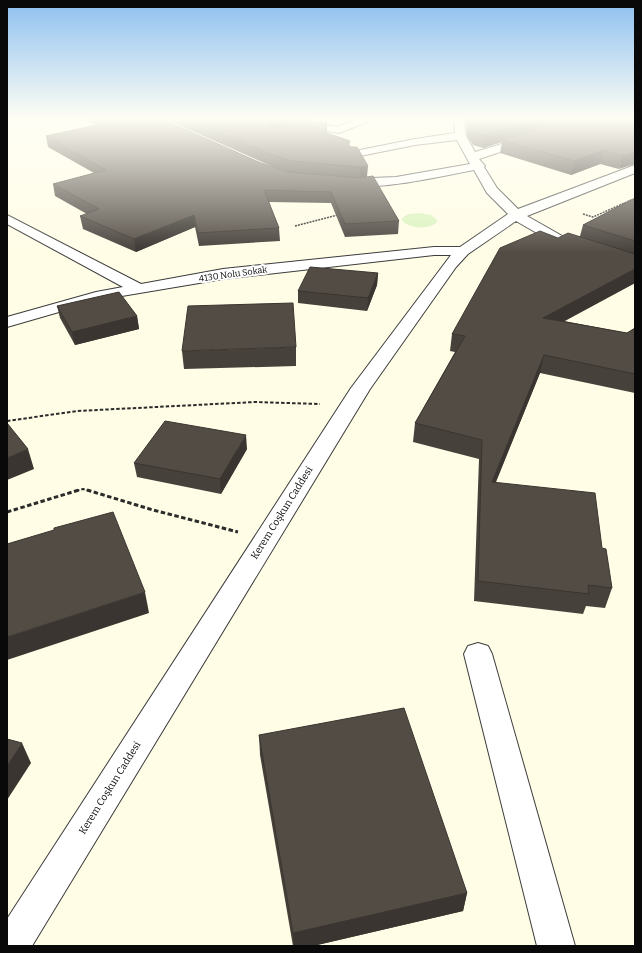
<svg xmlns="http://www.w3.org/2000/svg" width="642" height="953" viewBox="0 0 642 953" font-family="Bitter,serif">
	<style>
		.pitch { fill: #dbf3bf }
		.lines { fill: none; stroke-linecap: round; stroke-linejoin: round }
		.minor-casing { stroke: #3c3c3c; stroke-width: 2 }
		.path-far2 { stroke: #2b2b2b; stroke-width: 1.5; stroke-dasharray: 2 1; stroke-linecap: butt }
		.path-far1 { stroke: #2b2b2b; stroke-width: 2; stroke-dasharray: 3.5 2; stroke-linecap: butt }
		.path { stroke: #2b2b2b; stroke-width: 3; stroke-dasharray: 4.5 2.5; stroke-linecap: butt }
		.minor { fill: #fff; fill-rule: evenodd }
		.wall { fill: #47413b }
		.shaded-wall { fill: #3a3530 }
		.building { fill: #534c45; stroke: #3a3530 }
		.labels { text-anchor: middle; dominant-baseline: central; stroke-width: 4; stroke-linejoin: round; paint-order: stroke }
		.far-street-label { font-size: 9px; fill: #090909; stroke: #fff }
		.street-label { font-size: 10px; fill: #090909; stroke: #fff }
	</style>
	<rect width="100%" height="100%" fill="#fffde6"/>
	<path class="pitch" d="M420,213l11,2 6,5v2c-8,8 -29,7 -35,-2v-2l6,-4z"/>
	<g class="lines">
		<g class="minor-casing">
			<g id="minor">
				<path d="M356,119h15l-1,2 -31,12 -23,-4 -1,-2 5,-3 18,3z"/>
				<path d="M454,119h10l2,17 9,16 50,-15h8l2,2 -2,2 -54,18 6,7 -1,1 13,21 21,21 117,-44v8l-108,43 37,21 71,23v10l-81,-27 -38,-22 -48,33 -12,13 -86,122 -338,557h-25v-27l344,-531 100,-133h-17l-211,24 -119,20 -97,28v-10l89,-25 27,-5 -116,-63v-9l134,69 82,-15 211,-22h26l48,-33 -21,-21 -13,-23c-42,8 -84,18 -127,17l-4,-1 -2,-3 2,-3 4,-1 49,-2 74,-13 -13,-24 -42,5 -60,12 -4,-1 -2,-2 2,-2 4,-1 60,-12 40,-6z"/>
				<path d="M478,643l10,3 4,8 83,292h-38l-73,-292 4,-8z"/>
			</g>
		</g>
		<g class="path-far2">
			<path d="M583,214l10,3 38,-17"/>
			<path d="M295,226l43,-11"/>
		</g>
		<g class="path-far1">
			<path d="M7,421l70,-10 178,-9 65,2"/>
			<path d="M76,491l7,-2 7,2"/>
		</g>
		<g class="path">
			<path d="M87,490l66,20 85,22"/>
			<path d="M7,512l72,-22"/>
		</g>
		<use href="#minor" class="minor"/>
	</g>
	<g class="wall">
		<path d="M87,119h75l99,44 29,9 -19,-6 -106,-47h147v3l15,11 23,8 -1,4 18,32 32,44 -1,13 -53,3 -14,-34 -62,-1 10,26 1,13 -81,5 -4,-19 -59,25 -53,-23 -3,-13 7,-2 -32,-18 -2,-12 41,-11 -46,-26 -2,-11 52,-11 -10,-4z"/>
		<path d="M466,119h169l-16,50 -19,-5 -29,11 -71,-22 2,-11 -19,6 -10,-3 -6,-9z"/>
		<path d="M635,198v85l-71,38 63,12 8,-5v65l-95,-20 -44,109 106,66 10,40 -7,20 -19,-2 -3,8 -109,-13 5,-142 -66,-17 2,-19 40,-71 -5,-1 2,-17 106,-96 22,-2 3,-11z"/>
		<path d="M378,273l-1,12 -10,26 -69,-8v-12z"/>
		<path d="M57,306l80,10 2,13 -64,16 -15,-27z"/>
		<path d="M296,347v19l-112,3 -2,-18z"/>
		<path d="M247,449l-26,45 -84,-17 -3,-14z"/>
		<path d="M259,735l208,158 -4,18 -150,35h-20l-33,-191z"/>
	</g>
	<g class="shaded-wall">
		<path d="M278,119h34v5l-40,7 -7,-6 6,-5z"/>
		<path d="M535,119h38l-71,21v2l-19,6 1,-13z"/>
		<path d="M327,122v11l-3,-1z"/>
		<path d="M603,150l-3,14 -29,11 3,-14z"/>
		<path d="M635,152v12l-16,5 3,-13z"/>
		<path d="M368,166l-1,11 -7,1v-11z"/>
		<path d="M194,215l1,12 -59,25 -2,-13z"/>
		<path d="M635,269v14l-96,52 4,-17z"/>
		<path d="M378,273l-1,12 -10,26 1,-13z"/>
		<path d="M137,316l2,13 -64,16 -3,-13z"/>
		<path d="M544,355l-4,18 -52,128 4,-19z"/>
		<path d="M246,435l1,14 -26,45 -1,-15z"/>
		<path d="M28,449l6,20 -27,11v-22z"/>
		<path d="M145,592l4,21 -142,47v-23z"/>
		<path d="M22,743l9,20 -24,37v-34z"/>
		<path d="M467,893l-4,18 -150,35h-19l-1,-13z"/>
	</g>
	<g class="building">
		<path d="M109,119h53l99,44 28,9 71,6 13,-2 26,45 -54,3 -14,-32 -67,-2 15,38 -81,5 -4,-18 -60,24 -54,-23 19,-7 -46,-25 53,-14 -60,-34 68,-15z"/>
		<path d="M187,119h91l-7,1 -6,5 7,4 48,-8 7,1 -3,10 26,9 -2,3 3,3h6l11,19 -8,1 -69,-6 -21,-7z"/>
		<path d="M468,119h67l-51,16 -10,-3 -5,-9z"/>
		<path d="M568,119h67v33l-13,4 -19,-6 -29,11 -72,-21z"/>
		<path d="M635,198v43l-52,-16z"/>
		<path d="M540,231l18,7 10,-5 67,21v15l-92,49 84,15 8,-5v46l-91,-19 -52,127 103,11 7,55 4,1 6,39 -24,-3 1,9 -111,-13 4,-141 -67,-17 50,-87 -13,-2 48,-86z"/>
		<path d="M310,267l68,6 -10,25 -70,-7z"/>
		<path d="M119,292l18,24 -65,16 -15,-26z"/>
		<path d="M293,303l3,44 -114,4 6,-45z"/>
		<path d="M165,421l81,14 -26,44 -86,-16z"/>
		<path d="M7,423l21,26 -21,9z"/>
		<path d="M113,512l32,80 -138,45v-93l47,-14v-2z"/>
		<path d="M404,708l63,185 -174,40 -34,-198z"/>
		<path d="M7,739l15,4 -15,23z"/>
	</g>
	<linearGradient id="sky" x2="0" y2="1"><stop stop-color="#8dc0f0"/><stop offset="0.47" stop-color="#fffef4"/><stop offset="1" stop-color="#fffef4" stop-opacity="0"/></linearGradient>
	<rect width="642" height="253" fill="url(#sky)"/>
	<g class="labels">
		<g class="far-street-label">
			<text transform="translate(233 274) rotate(-8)">4130 Nolu Sokak</text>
		</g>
		<g class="street-label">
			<text transform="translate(282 513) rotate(-58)">Kerem Coşkun Caddesi</text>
			<text transform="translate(110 788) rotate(-58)">Kerem Coşkun Caddesi</text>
		</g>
	</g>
	<rect width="642" height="953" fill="none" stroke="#090909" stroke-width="16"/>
</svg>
